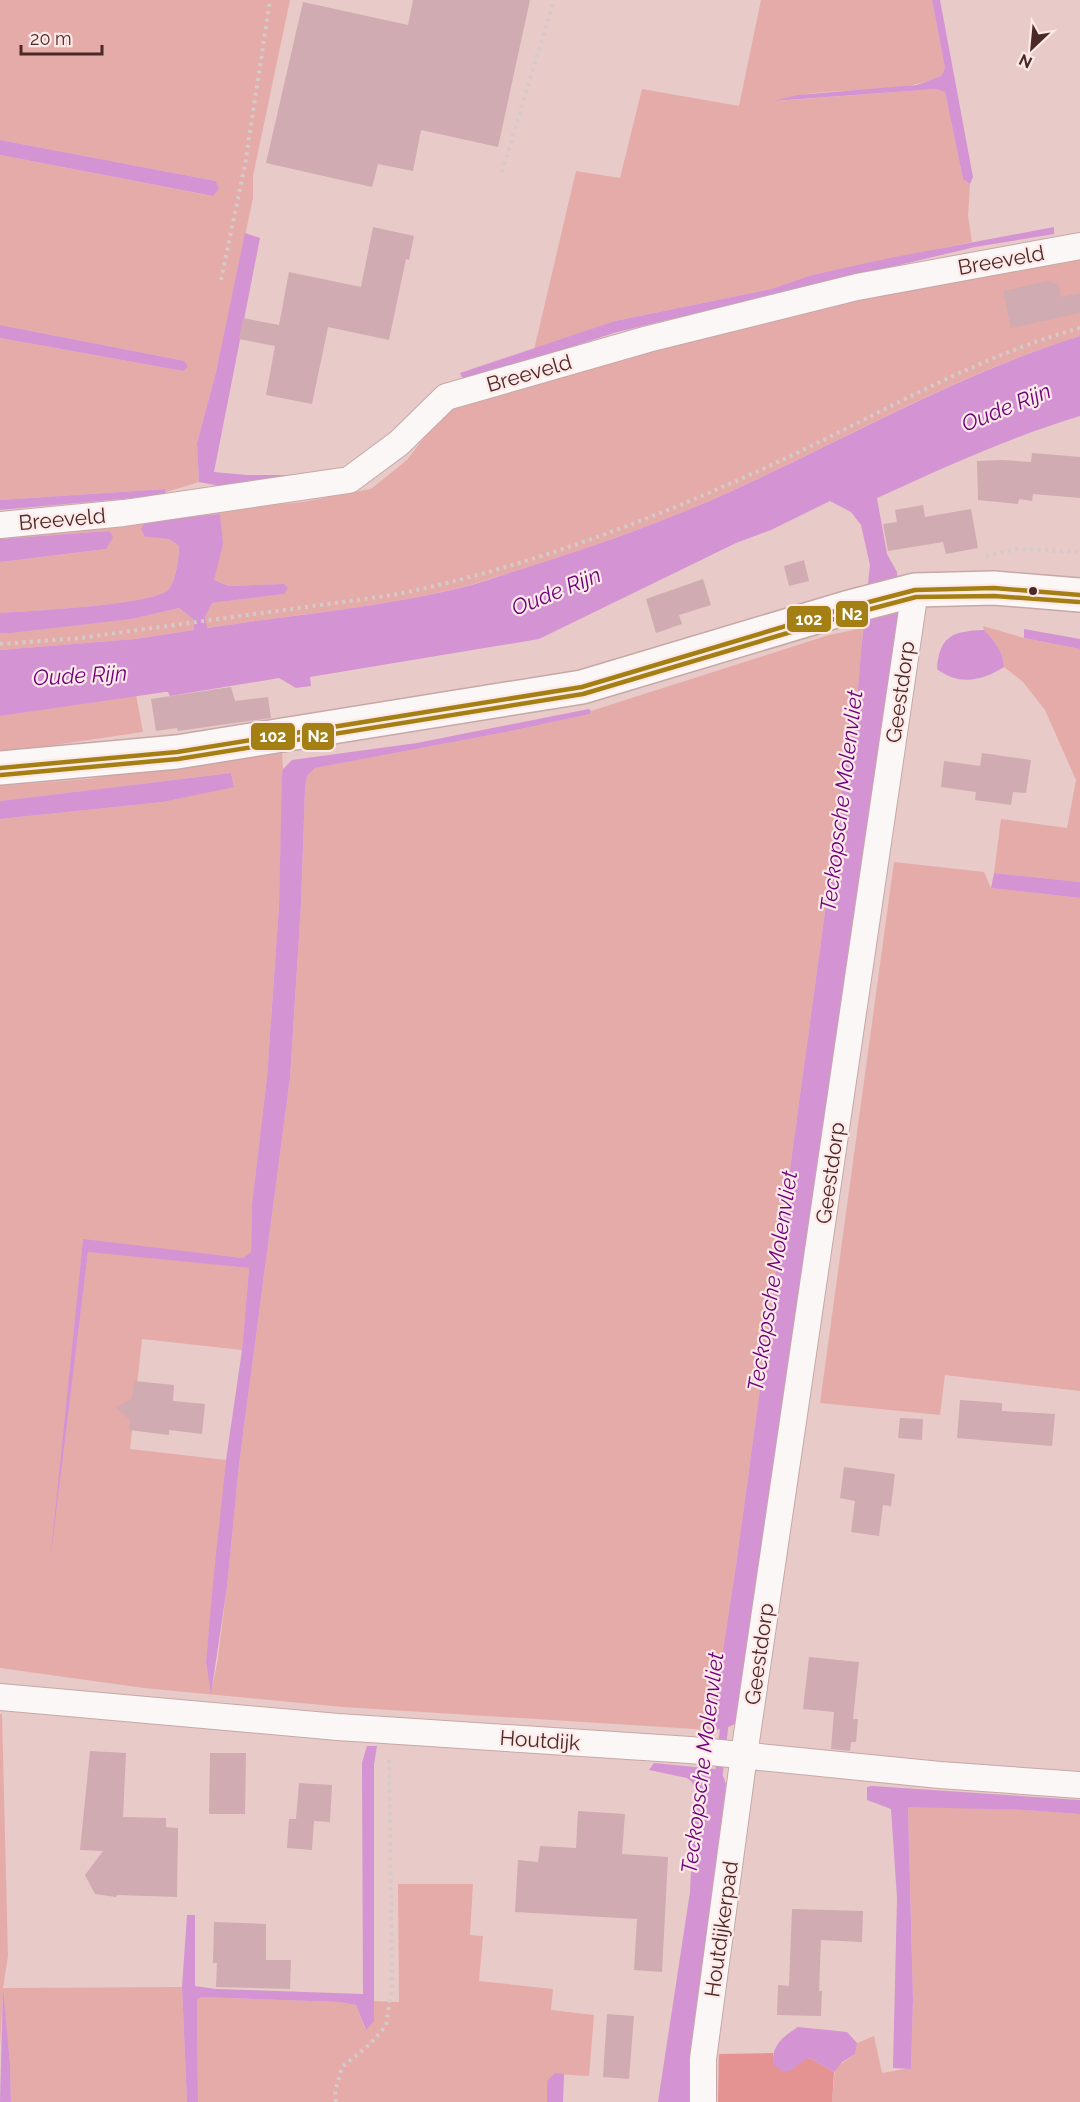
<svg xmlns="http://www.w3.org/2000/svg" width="1080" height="2102" viewBox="0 0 1080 2102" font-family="Raleway,sans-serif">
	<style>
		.green { fill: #e5aba9 }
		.forest { fill: #e49292 }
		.water { fill: #d493d2 }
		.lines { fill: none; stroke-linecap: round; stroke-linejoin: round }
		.stream { stroke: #d493d2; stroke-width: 8 }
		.building { fill: #d0abb2 }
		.street-casing { stroke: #c6a8a6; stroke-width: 28 }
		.secondary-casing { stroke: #c6a8a6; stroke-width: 36 }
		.path { stroke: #d4cac9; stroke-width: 4; stroke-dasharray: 3 4.5; stroke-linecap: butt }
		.street { stroke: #fcf7f7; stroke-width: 26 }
		.secondary { stroke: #fcf7f7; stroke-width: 33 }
		.bus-1-casing { stroke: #fde9e8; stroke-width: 9 }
		.bus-2-casing { stroke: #fde9e8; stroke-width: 9 }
		.bus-1 { stroke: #a48014; stroke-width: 4.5 }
		.bus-2 { stroke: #a48014; stroke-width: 4.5 }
		.bus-dot { fill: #4c2827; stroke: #fde9e8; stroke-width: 2 }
		.labels { text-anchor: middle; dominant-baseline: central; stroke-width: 4.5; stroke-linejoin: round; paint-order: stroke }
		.street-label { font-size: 21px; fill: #4c2827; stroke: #fde9e8 }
		.water-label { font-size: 22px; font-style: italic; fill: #6e007c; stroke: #fde9e8 }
		.line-badge { stroke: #fde9e8; stroke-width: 2 }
		.badge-label { font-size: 16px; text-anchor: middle; font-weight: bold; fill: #fff }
	</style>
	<rect width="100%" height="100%" fill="#e8cac8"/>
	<g class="green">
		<path d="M0,0h290l-37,176v22l-37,174 -19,71 2,39 -33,10 -2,-3 -164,11v-162l183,33 5,-4 -3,-6 -185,-36v-170l212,41 7,-7 -3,-8 -216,-41z"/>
		<path d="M761,0h171l13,68 -4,8c-51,23 -112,7 -164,25l159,-12 9,3 18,87 7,5 -2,32 4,26 -160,33 -41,14 -156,32 -81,29 42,-179 44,7 22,-89 97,17z"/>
		<path d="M1080,259v77c-146,45 -276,129 -417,184 -47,18 -94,34 -141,49 -21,6 -42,14 -63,19 -83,20 -168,27 -253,40l-1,-11 7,-14 71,-9 4,-6 -3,-4 -55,2 -15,-6 5,-66 -46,4 -28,19 24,2 10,7c0,10 -3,36 -11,44 -15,15 -140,21 -168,23v-51l106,-13 3,-18 -109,8v-8l303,-29 68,-13 36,-29 43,-57 390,-106 129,-25z"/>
		<path d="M179,608l14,11 1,11 -59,9 -135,11v-17l132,-14z"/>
		<path d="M983,626l41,12 56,11v233l-86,-9 7,-54 66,9 9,-48 -31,-70 -22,-28 -19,-15c-1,-17 -9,-25 -20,-37z"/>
		<path d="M863,628l-7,85 -10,45 -109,800 -26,172 -368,-23 -199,-19 -144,-20v-849l163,-17 71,-16 -3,-13 -231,28v-15l87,-7 195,-27 1,17 -4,137 -12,171 -15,127 -1,48 -8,6 -160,-18 -28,276 33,-265 161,17 -7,82 -100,-11 -12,110 96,11 -20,202 5,30 6,-28 10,-77 12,-122 51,-387 11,-173 4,-116 2,-13 7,-8 197,-37 79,-17 1,-3 238,-76z"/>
		<path d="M136,695l7,37 -143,21v-37z"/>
		<path d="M894,862l90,10 7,16 89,10v493l-135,-16 -5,40 -120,-12z"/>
		<path d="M0,1714h2l6,242 -5,32 179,-1 5,115h-176l-1,-39 -7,-68 -3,51z"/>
		<path d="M908,1806l116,4 56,4v288h-248l3,-34 20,-14 2,-11 17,-7 8,37 29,-5 2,-68z"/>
		<path d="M398,1884h75l-3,51 13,1 -4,45 74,8 -2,21 43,5 -5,61 -34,-2 -8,7v21h-349l-1,-102 4,-3 139,5 16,3 9,24 9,-9 -1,-19 26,1z"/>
	</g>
	<path class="forest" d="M773,2053v10l21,5 9,-8 7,-2 24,14 -2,30h-114l1,-48z"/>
	<g class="water">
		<path d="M932,0h8l33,177 -3,7 -7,-5 -18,-87 -9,-3 -163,12 25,-6 119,-10 24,-9 4,-8z"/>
		<path d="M0,140l216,41 3,8 -6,7 -213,-41z"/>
		<path d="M1054,227v7l-79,13 -358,85 -138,45 -16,2 -3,-6 155,-52 156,-32 41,-14 78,-17z"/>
		<path d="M245,233l15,5 -46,234 33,3h46l-1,8 -51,7 -42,-8 -2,-39 19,-71z"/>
		<path d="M0,325l185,36 3,6 -5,4 -183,-33z"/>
		<path d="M1080,336v80c-70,21 -137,52 -203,82l10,56 10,18 2,57 -162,1094 -13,6 -13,1 26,-172 109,-800 10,-45 5,-62 9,-86 -9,-40 -10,-13 -21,-11 -59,29 -35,13 -197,96 -229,38 1,9 -15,2 -17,-10 -109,18 -2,-4h-3l-165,24v-66l135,-11 59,-9 -1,-11 -14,-11 -47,11 -122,14h-10v-20c28,-2 152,-8 168,-23 8,-8 11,-33 11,-44l-10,-7 -24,-2 -4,-8 3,-5 29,-6 47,-4 3,30 -9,36 15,6 55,-2 4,4 -4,6 -72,9 -7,14 2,11c84,-13 169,-20 253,-40 21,-5 41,-13 62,-19 47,-15 95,-31 141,-49 141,-55 272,-139 417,-184z"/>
		<path d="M165,489l1,6 -166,15v-10z"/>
		<path d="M109,531l4,6 -7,12 -106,13v-23z"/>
		<path d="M1024,629l56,10v10l-56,-11z"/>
		<path d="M984,630c11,12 19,20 20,37 -22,14 -45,19 -67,2 2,-33 16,-38 47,-39z"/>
		<path d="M589,709l2,2 -1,3 -79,17 -196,37 -8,8 -2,13 -4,116 -11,173 -51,387 -12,122 -16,107 -5,-32 7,-79 13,-123 16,-110 7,-82 -161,-16 -38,310 33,-323 160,19 8,-6 1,-48 15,-127 12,-171 3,-130 1,-7 9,-9 125,-17z"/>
		<path d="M231,773l3,14 -71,15 -163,17v-18z"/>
		<path d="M994,873l86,9v16l-89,-10z"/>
		<path d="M367,1746h10l-3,19v256l-8,9 -10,-25 -16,-3 -139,-5 -4,3 1,102h-11l-5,-115 5,-72h8v71l21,3 147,5 -1,-231z"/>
		<path d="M654,1763l61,6 8,7 3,8c-12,106 -30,211 -36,318h-32l32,-210 5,-101 -3,-9 -5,-4 -38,-8z"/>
		<path d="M872,1786l208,14v14l-56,-4 -116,-3 5,193 -2,69 -18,-1 4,-170 -6,-89 -24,-9v-13z"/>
		<path d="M3,1989l7,74 1,39h-11z"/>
		<path d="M798,2027l49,5 10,11 -2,11 -13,8 -8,10 -24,-14c-17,5 -20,25 -37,5 -1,-19 11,-27 25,-36z"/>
		<path d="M555,2073l9,1 -1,28h-16v-21z"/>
	</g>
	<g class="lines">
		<path class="stream" d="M718,1781l7,-61"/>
	</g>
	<g class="building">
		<path d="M413,0h117l-32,147 -77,-17 -8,41 -35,-7 -6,23 -106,-24 37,-161 105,23z"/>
		<path d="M373,227l41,9 -5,24 -3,-1 -17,81 -61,-13 -16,77 -46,-9 9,-49 -36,-7 4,-21 36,7 10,-53 72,15z"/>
		<path d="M1048,281l11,4 2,12 19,-4v20l-69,15 -8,-37z"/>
		<path d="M1032,453l48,4v41l-47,-4 -1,7 -13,-2 -1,5 -40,-4 -1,-39 26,-1 28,2z"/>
		<path d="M923,505l2,12 46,-8 7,39 -32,6 -3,-12 -55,9 -5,-27 14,-2 -2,-12z"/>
		<path d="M804,560l5,21 -20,5 -5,-20z"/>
		<path d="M703,579l8,26 -32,10 3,9 -26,9 -10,-34z"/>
		<path d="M231,687l4,14 33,-4 3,21 -93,13 -1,-3 -21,3 -5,-32z"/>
		<path d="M982,753l49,7 -5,33 -13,-1 -2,13 -36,-5 1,-8 -35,-5 3,-26 36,5z"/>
		<path d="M134,1381l40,4 -1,16 32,3 -3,30 -33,-4v5l-40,-5 1,-10 -14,-12 16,-10z"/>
		<path d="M960,1400l42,3v8l53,3 -3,32 -95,-8z"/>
		<path d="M900,1418l23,1 -1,21 -24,-2z"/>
		<path d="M844,1467l51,7 -4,32 -8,-1 -4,31 -28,-4 4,-31 -15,-3z"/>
		<path d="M809,1657l50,5 -6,57h5l-2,23h-5l-1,9 -19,-2 3,-37 -31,-3z"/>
		<path d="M90,1751l36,2 -3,64 43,1v9l12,1 -1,69 -60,-2 -1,2 -21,-3 -10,-19 18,-24 -23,-1z"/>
		<path d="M210,1753h36l-1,61h-36z"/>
		<path d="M299,1783l33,2 -2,37 -16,-1 -2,29 -25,-2 2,-29h7z"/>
		<path d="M578,1811l47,3 -3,40 46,3 -6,115 -28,-2 3,-51 -122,-7 3,-52 20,2 2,-16 36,2z"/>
		<path d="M792,1909l71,2 -1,31 -41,-2 -2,51h3l-1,25 -44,-1 1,-30 11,1z"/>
		<path d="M214,1922l52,2v36h25l-1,29 -74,-2 1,-24h-4z"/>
		<path d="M607,2014l27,2 -5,63 -26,-2z"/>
	</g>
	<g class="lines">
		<g class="street-casing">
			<g id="street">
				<path d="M0,525l124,-12 225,-33 50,-37 47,-46 202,-58 209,-52 223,-41"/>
				<path d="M0,1697l338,30 352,23 250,25 140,10"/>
				<path d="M703,2102v-43l41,-304 171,-1165"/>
			</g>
		</g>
		<g class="secondary-casing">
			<path id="secondary" d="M0,768l177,-16 405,-65 264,-79 69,-18 79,-2 86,7"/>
		</g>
		<g class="path">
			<path d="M502,172l52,-172"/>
			<path d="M221,280l24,-115 25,-165"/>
			<path d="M986,556l30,-7 64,3"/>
			<path d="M0,644l80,-6 313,-43c134,-27 265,-77 389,-135 98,-46 193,-103 298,-132"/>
			<path d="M336,2102l-1,-10 7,-25 27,-22 17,-19 6,-40 -3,-231"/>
		</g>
		<use href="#street" class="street"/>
		<use href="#secondary" class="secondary"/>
		<g class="bus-1-casing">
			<path id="bus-1" d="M0,768l177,-16 405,-65 264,-79 69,-18 79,-2 86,7"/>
		</g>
		<g class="bus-2-casing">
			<path id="bus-2" d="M1,775l177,-16 405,-65 265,-79 68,-18 78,-1 85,6"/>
		</g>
		<use href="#bus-1" class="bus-1"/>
		<use href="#bus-2" class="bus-2"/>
	</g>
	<circle class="bus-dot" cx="1033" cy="591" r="5"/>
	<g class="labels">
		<g class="street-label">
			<text transform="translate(1001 260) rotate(-10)">Breeveld</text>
			<text transform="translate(529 373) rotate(-16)">Breeveld</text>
			<text transform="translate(62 519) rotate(-5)">Breeveld</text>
			<text transform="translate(900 692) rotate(-82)">Geestdorp</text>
			<text transform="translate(830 1173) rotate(-82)">Geestdorp</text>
			<text transform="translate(759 1654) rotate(-82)">Geestdorp</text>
			<text transform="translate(540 1740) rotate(4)">Houtdijk</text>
			<text transform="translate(721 1929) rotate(-82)">Houtdijkerpad</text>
		</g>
		<g class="water-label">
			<text transform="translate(1006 407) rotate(-22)">Oude Rijn</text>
			<text transform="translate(556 591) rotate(-22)">Oude Rijn</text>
			<text transform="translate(80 675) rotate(-3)">Oude Rijn</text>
			<text transform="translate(841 801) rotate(-83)">Teckopsche Molenvliet</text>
			<text transform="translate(772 1281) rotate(-81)">Teckopsche Molenvliet</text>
			<text transform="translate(702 1763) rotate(-83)">Teckopsche Molenvliet</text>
		</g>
	</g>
	<g class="line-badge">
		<rect x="835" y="600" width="34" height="28" rx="6" fill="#a48014"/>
		<rect x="786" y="605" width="46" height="28" rx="6" fill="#a48014"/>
		<rect x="301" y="722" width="34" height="29" rx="6" fill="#a48014"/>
		<rect x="250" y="722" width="46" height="29" rx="6" fill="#a48014"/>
	</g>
	<g class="badge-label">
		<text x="852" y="620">N2</text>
		<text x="809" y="625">102</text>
		<text x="318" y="742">N2</text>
		<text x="273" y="742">102</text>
	</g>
	<g transform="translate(1032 48) rotate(206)" stroke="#fde9e8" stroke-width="4.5" paint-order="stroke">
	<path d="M0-4.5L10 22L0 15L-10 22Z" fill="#4c2827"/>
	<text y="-9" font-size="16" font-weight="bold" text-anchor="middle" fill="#4c2827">N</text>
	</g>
	<path d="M21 45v9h81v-9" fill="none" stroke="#4c2827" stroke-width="3"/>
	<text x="30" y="45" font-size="18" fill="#4c2827" stroke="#fde9e8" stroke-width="4.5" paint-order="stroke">20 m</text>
</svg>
